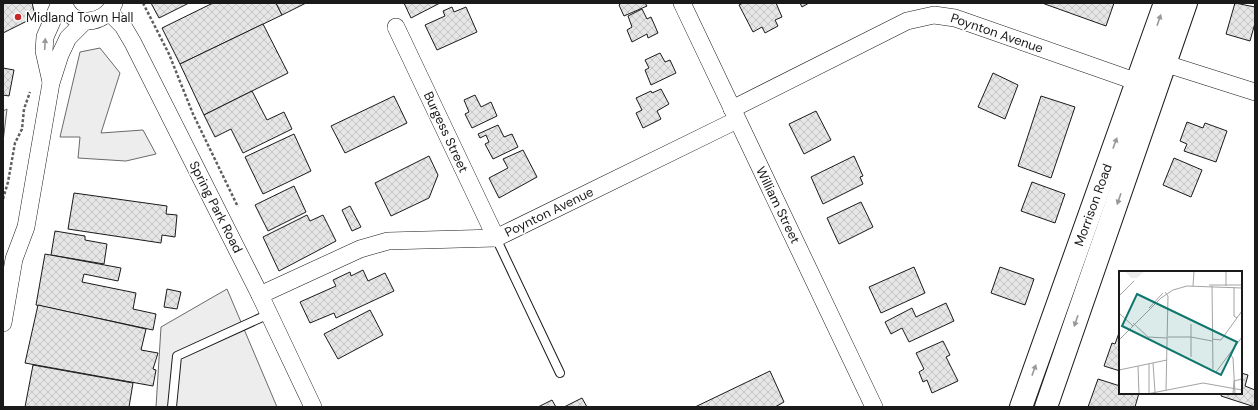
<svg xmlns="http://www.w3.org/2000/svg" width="1258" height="410" viewBox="0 0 1258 410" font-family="'DM Sans',sans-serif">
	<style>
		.built { fill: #ededed; stroke: #6a6a6a }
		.building { fill: url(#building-cross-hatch); stroke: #1a1a1a }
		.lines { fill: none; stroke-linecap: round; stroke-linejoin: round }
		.lane-casing { stroke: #1a1a1a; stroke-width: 10 }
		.street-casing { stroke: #1a1a1a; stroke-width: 18 }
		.primary-casing { stroke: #1a1a1a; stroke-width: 24 }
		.path { stroke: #5f5f5f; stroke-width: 2.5; stroke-dasharray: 3 2; stroke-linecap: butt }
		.lane { stroke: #fff; stroke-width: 8 }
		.street { stroke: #fff; stroke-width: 17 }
		.primary { stroke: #fff; stroke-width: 22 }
		.oneway { fill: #989898 }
		.poi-dot { fill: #c62828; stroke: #fff; stroke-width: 1.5 }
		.labels { text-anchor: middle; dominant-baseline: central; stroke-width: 3; stroke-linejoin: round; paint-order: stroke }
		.poi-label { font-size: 13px; fill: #1a1a1a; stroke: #fff; text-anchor: start }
		.street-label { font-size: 13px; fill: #1a1a1a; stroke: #fff }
		.inset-road { fill: none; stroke: #a3a3a3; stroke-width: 1 }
		.view { fill: #0f766e; fill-opacity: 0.15; stroke: #0f766e; stroke-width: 2 }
		.inset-edge { fill: none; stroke: #1a1a1a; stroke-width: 2 }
	</style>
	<defs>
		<pattern id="building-cross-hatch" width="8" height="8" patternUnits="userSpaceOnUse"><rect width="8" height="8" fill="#e6e6e6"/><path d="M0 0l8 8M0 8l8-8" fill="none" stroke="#c5c5c5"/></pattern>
	</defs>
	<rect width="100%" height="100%" fill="#fff"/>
	<g class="built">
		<path d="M100,48l20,25 -19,60 42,-3 13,24 -30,7 -48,-3 2,-21h-20l20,-85z"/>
		<path d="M7,109l-4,33v-31z"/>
		<path d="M227,289l50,118h-121l5,-80z"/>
	</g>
	<g class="building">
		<path d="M3,3h29l3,12 -2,3 -30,15z"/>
		<path d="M151,3h38l-30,15z"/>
		<path d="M213,3h63l6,12 -102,49 -18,-36z"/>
		<path d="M276,3h30l-24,12z"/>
		<path d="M404,3h36l-29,15z"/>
		<path d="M621,3h24l2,3 -23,10 -5,-11z"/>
		<path d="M743,3h33l6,14 -7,3 3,6 -13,7 -3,-6 -9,5 -14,-27z"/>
		<path d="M800,3h9l-7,4z"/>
		<path d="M1042,3h72l-8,23z"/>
		<path d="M1235,3l20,4v16l-5,18 -24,-7z"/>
		<path d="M452,7l2,5 12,-5 11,25 -40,18 -12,-25 20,-9 -2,-5z"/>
		<path d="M642,9l5,10 4,-2 7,16 -10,5 -1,-4 -15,8 -5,-12 5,-3 -4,-11z"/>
		<path d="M263,24l25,49 -84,42 -24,-51z"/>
		<path d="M660,53l5,9 5,-2 6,13 -25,12 -6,-15 4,-2 -4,-8z"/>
		<path d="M3,68l11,2 -5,26 -6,-1z"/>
		<path d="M993,73l25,12 -13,34 -27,-12z"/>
		<path d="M661,89l8,15 -12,7 4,8 -18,9 -7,-15 6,-3 -6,-12 15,-7 1,2z"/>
		<path d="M252,91l15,29 17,-8 8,17 -49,24 -12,-24 -16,8 -11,-22z"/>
		<path d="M475,95l6,12 10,-5 6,14 -25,12 -7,-14 4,-2 -5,-12z"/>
		<path d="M394,96l13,27 -62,30 -14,-27z"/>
		<path d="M1041,96l34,11 -24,71 -33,-12z"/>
		<path d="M816,111l15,29 -27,14 -15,-30z"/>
		<path d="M1187,122l16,6 2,-5 22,8 -11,31 -32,-11 3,-7 -7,-3z"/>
		<path d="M498,125l6,12 8,-3 6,13 -25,12 -8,-15 4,-2 -3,-7 -6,3 -2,-4z"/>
		<path d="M294,134l17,37 -48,23 -18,-37z"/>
		<path d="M523,150l14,27 -38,21 -10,-20 19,-10 -5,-9z"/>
		<path d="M429,156l9,19 -9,23 -38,18 -16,-33z"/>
		<path d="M854,156l9,20 -3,1 3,7 -40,20 -12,-27z"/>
		<path d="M1174,158l28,12 -11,27 -28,-12z"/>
		<path d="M1032,182l33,12 -10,29 -34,-12z"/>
		<path d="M294,186l12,26 -38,19 -13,-26z"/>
		<path d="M74,193l93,13 -1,8 11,1 -2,22 -13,-2 -1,8 -93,-14z"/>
		<path d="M861,202l12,25 -34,17 -12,-26z"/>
		<path d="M350,206l11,21 -9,4 -10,-21z"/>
		<path d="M307,215l3,6 13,-6 13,26 -57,30 -16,-34z"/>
		<path d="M55,231l30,5v4l22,4 -3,20 -53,-9z"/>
		<path d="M45,254l76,14 -3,13 -34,-7 -2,8 54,11 -3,16 23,5 -3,16 -117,-25z"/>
		<path d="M914,267l11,26 -44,20 -12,-26z"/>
		<path d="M1000,267l34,12 -9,26 -34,-12z"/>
		<path d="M363,270l5,11 17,-8 9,18 -58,27 -2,-5 -24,10 -10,-21 36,-16 -3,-6 17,-8 1,4z"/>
		<path d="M167,289l14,3 -4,17 -13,-2z"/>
		<path d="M946,303l8,18 -45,21 -7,-14 -11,6 -6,-12 27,-14 4,9z"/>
		<path d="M38,305l108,24 -5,21 17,3 -5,16 3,1 -3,16 -128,-23z"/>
		<path d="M370,310l13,25 -45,24 -14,-25z"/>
		<path d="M1120,330v41l-16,-5 8,-23 3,1z"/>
		<path d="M943,341l7,14 -4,2 12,24 -26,12 -5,-13 -4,2 -4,-10 5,-3 -8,-16z"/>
		<path d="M33,365l100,18 -4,24h-104z"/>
		<path d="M770,371l14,31 -9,5h-80z"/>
		<path d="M1241,373l7,2 -3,11 10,4v17l-34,-11 1,-3h19z"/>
		<path d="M1098,379l22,7v7h19l-4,14h-47z"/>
		<path d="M582,398l5,9h-23z"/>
		<path d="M552,400l4,7h-18z"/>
	</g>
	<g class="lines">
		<g class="lane-casing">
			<g id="lane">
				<path d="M496,238l64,135"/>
				<path d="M172,407l5,-51 92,-42"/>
			</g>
		</g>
		<g class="street-casing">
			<g id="street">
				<path d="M64,3c6,26 42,22 50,0"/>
				<path d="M682,3l192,404"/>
				<path d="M109,12l14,14 10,17 127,252 53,112"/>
				<path d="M396,27l100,211"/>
				<path d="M1154,60l101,32"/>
				<path d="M51,82l-7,-31 1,-14 15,-34"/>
				<path d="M732,109l175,-88 27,-6 21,3 194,68"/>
				<path d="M260,295l100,-46 28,-8 108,-3 241,-118"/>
				<path d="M3,323l11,-64 12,-32 25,-144 9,-28 8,-17 17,-17"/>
			</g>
		</g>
		<g class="primary-casing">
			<g id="primary">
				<path d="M1021,407l144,-404"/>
				<path d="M1046,407l140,-404"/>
			</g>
		</g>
		<g class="path">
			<path d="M143,3l26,51 24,60 45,93"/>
			<path d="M3,199l5,-17 7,-39 7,-14 2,-20 6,-17"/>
		</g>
		<use href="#lane" class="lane"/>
		<use href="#street" class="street"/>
		<use href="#primary" class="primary"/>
	</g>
	<defs><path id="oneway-solid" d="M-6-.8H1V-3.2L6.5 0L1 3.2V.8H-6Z"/></defs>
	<g class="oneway">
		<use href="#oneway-solid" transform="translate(1159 20) rotate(-71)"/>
		<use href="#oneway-solid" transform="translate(45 44) rotate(-87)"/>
		<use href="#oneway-solid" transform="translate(1115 143) rotate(-70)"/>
		<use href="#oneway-solid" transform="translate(1119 199) rotate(109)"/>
		<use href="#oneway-solid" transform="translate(1076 321) rotate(109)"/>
		<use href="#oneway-solid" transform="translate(1034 370) rotate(-70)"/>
	</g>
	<circle class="poi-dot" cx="18" cy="17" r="4"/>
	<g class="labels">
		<g class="poi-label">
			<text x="26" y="17">Midland Town Hall</text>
		</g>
		<g class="street-label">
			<text transform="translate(997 33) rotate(19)">Poynton Avenue</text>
			<text transform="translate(446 132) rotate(65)">Burgess Street</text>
			<text transform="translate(778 205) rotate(64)">William Street</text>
			<text transform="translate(1093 205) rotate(-70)">Morrison Road</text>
			<text transform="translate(216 207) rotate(63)">Spring Park Road</text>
			<text transform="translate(549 212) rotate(-26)">Poynton Avenue</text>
		</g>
	</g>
	<g transform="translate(1119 271)">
		<rect width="123" height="123" fill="#fff"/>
		<path d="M6,0h20l-8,7h-6z" fill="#ededed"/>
		<path class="inset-road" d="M107,0v15M90,14h33M74,15l1,-15M93,15l1,83M115,16v29l3,2M46,21l3,4 -2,94M0,25l15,-15M30,37l14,-15M0,42l14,13M14,52l15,14 19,1M49,66h23l21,4M93,68l9,1 21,-29M0,69l42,-42 12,-8 14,-4 55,2M111,83l3,4 2,36M72,86v-33M34,92l2,29M30,93v29M19,95l1,28M0,99l48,-10M97,101l26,-35M28,123l56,-11 39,7M114,123l1,-13 8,-2"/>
		<path class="view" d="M18,23l100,48 -16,33 -99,-49z"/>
		<rect width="123" height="123" class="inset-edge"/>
	</g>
	<rect width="1258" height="410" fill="none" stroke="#1a1a1a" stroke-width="8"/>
</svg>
